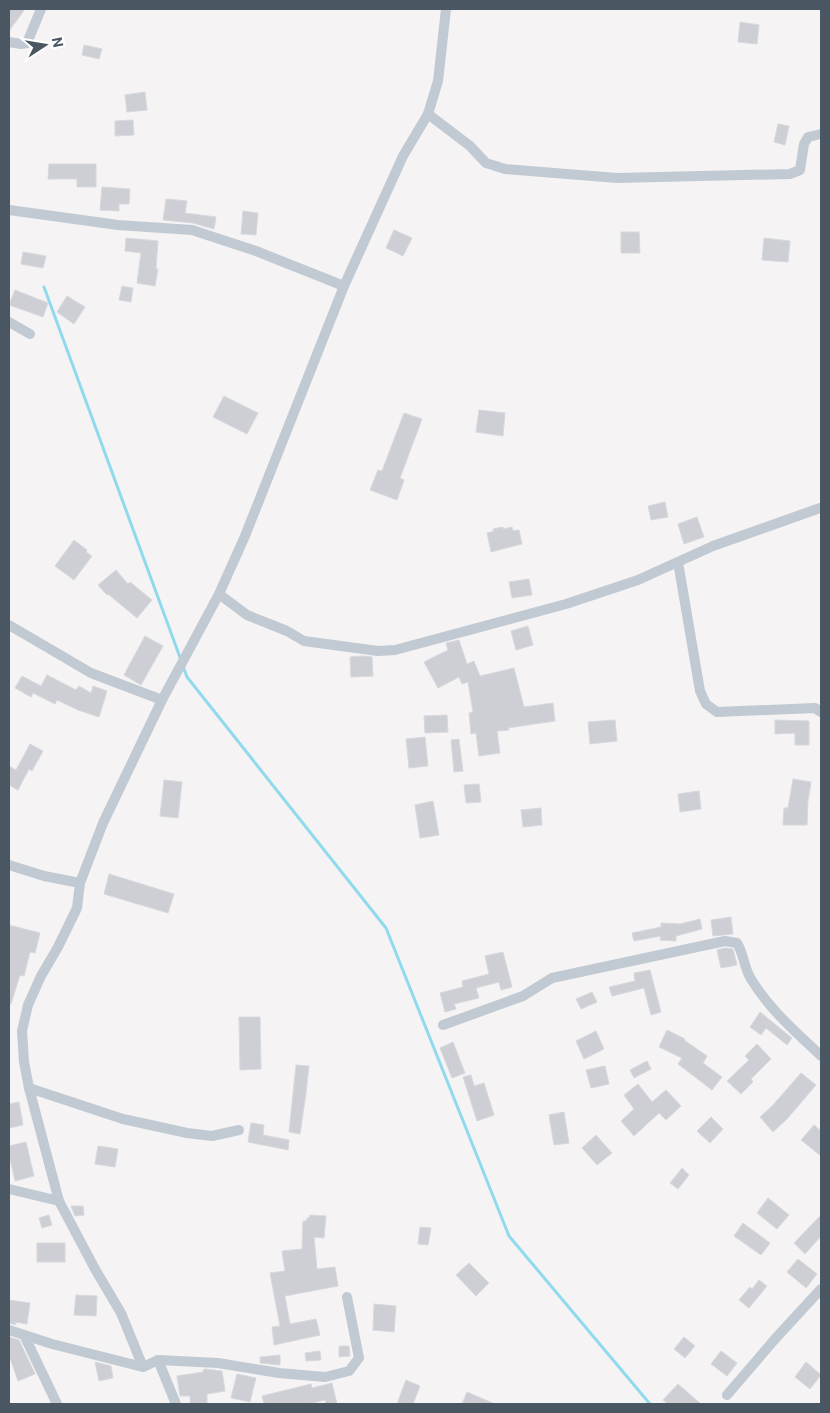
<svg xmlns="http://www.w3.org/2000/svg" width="830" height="1413" viewBox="0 0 830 1413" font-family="Roboto,sans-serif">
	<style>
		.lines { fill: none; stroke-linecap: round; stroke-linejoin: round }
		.stream { stroke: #90daee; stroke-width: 3 }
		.building { fill: #cdcfd5; stroke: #d7d9de }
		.minor { stroke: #c1cad2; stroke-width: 10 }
	</style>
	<rect width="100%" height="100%" fill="#f5f3f3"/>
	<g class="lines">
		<g class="stream">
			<path d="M44,287l137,373"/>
			<path d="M183,666l4,11 199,251 123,308 141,168"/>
		</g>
	</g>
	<g class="building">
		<path d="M9,9h16l-16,22z"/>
		<path d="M740,22l19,3 -2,19 -19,-2z"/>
		<path d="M84,45l18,4 -3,10 -17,-4z"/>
		<path d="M145,92l2,18 -20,2 -2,-17z"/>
		<path d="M133,120l1,15 -19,1v-15z"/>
		<path d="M778,124l11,2 -4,19 -11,-3z"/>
		<path d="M49,164h47v23h-19v-8h-29z"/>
		<path d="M102,187l28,2 -1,15h-10v7l-19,-1z"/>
		<path d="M166,199l21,2 -2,12 31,4 -2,12 -21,-6 -30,-3z"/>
		<path d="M243,211l15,2 -2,22 -15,-1z"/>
		<path d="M394,230l18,8 -9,18 -17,-8z"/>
		<path d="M621,232h18l1,21h-19z"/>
		<path d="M126,238l32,3 -2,28h2l-3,17 -18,-3 4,-30 -16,-2z"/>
		<path d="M764,238l26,3 -2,21 -26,-2z"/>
		<path d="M23,252l23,4 -3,12 -22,-4z"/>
		<path d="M122,286l11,2 -2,14 -12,-2z"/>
		<path d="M15,290l33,13 -5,14 -34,-12z"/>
		<path d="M67,296l18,11 -11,17 -17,-12z"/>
		<path d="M224,396l34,17 -11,21 -34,-17z"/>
		<path d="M479,410l26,3 -2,23 -27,-4z"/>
		<path d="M404,413l18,6 -22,59 4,2 -7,20 -27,-10 8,-20 4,1z"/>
		<path d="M665,502l3,15 -17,3 -3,-14z"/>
		<path d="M697,517l7,20 -20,7 -6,-20z"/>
		<path d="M503,527l1,2 8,-2 1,4 6,-1 3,14 -31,8 -4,-19 7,-2 -1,-2z"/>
		<path d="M74,540l13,10 -1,2 6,4 -18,24 -19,-14z"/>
		<path d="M116,570l12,14 2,-2 22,18 -15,18 -29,-24 -1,1 -9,-10z"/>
		<path d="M529,579l3,16 -20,3 -3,-16z"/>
		<path d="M528,626l5,19 -17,5 -5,-19z"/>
		<path d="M145,636l18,10 -22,39 -17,-10z"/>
		<path d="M459,640l8,24 7,-3 6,15 34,-8 10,39 29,-4 2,18 -47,7 1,2 -12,1 3,22 -21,3 -3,-23 -5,1 -2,-21 4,-1 -5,-30 -6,2 -3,-7 -21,11 -14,-26 24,-12 -2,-7z"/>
		<path d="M363,656l9,1 1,19 -22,1 -1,-20z"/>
		<path d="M47,675l29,15 3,-4 12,7 2,-7 14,5 -8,26 -21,-7 -21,-10 -2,4 -22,-11 -2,4 -16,-9 7,-12 19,10z"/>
		<path d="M447,715l1,17 -23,1 -1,-17z"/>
		<path d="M615,720l2,21 -27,3 -2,-22z"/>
		<path d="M775,720l34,1v24h-14v-12l-20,1z"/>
		<path d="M425,737l3,29 -19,2 -3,-29z"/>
		<path d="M459,739l4,32 -9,1 -3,-32z"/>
		<path d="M30,744l13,7 -11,20 -3,-2 -11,21 -9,-5v-19l7,4z"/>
		<path d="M793,779l18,3 -3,19 -1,24h-24l1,-17h4z"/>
		<path d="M164,780l18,2 -4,36 -18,-2z"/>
		<path d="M479,784l2,18 -15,1 -2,-18z"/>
		<path d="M699,791l2,18 -21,3 -2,-18z"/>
		<path d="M433,801l6,34 -19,3 -5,-33z"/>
		<path d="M541,808l1,17 -19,2 -2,-17z"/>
		<path d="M109,874l65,20 -6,19 -64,-19z"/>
		<path d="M731,917l2,17 -20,2 -2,-16z"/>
		<path d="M700,919l2,10 -26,7v5l-16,-1 1,-4 -27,5 -2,-8 29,-6v-4l19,1z"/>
		<path d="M9,925l31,8 -5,20 -5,-1 -6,24 -4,-1 -9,29h-2z"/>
		<path d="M725,948l8,1 4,16 -16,3 -4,-18z"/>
		<path d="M503,952l9,35 -11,3 -2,-8 -23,6 3,10 -25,6 2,5 -11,3 -5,-19 23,-6 -1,-6 27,-7 -4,-18z"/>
		<path d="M650,970l11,42 -10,3 -7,-27 -32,8 -3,-9 26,-6 -1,-8z"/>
		<path d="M592,992l5,10 -16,7 -5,-10z"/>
		<path d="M760,1012l32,26 -5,7 -21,-17 -5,7 -11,-8z"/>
		<path d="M239,1017h21l1,52 -21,1z"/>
		<path d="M667,1030l18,9 -1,1 23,16 -4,7 19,14 -10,13 -34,-26 4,-6 -23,-11z"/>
		<path d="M596,1031l8,18 -20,10 -8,-18z"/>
		<path d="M453,1042l12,31 -13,5 -12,-30z"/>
		<path d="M757,1044l14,15 -20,20 2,3 -12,12 -14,-13 22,-21 -4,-4z"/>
		<path d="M647,1061l4,8 -17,9 -4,-8z"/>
		<path d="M296,1065l13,1 -3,27 -6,41 -11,-2z"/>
		<path d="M605,1066l4,18 -18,4 -5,-18z"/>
		<path d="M801,1073l15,12 -29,34 -14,13 -13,-15 13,-12z"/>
		<path d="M471,1075l3,11 10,-3 10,32 -17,6 -14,-44z"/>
		<path d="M638,1084l14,18 14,-12 15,16 -15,14 -7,-7 -25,23 -13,-15 13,-12 -10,-14z"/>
		<path d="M19,1102l4,23 -14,3v-24z"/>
		<path d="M564,1112l5,31 -15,2 -5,-30z"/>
		<path d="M711,1117l12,12 -13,14 -13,-12z"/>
		<path d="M251,1123l13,2 -1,10 26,5 -1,10 -40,-8z"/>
		<path d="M814,1125l7,6v25l-20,-16z"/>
		<path d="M596,1135l16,18 -15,12 -15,-17z"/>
		<path d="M26,1142l8,34 -19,5 -6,-27v-8z"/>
		<path d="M98,1146l20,3 -3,18 -20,-3z"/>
		<path d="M682,1168l7,7 -11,14 -8,-6z"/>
		<path d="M768,1198l21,17 -12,14 -20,-16z"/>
		<path d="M71,1206h12l1,9 -9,1z"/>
		<path d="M49,1215l3,10 -10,3 -3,-10z"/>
		<path d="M310,1215l16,1 -2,22 -10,-1 3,32 18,-2 3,19 -53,10 5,28 26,-5 4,16 -46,10 -2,-18 8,-1 -10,-53 15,-2 -3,-20 20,-2 1,-28h3l1,-3h2z"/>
		<path d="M821,1215v21l-16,18 -11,-11z"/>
		<path d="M743,1223l27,20 -9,12 -27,-19z"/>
		<path d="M420,1227l11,1 -3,17 -10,-1z"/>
		<rect x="37" y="1243" width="28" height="19"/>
		<path d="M798,1259l19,15 -11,14 -19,-16z"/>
		<path d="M469,1263l20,20 -13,13 -20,-21z"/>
		<path d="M759,1280l8,6 -18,22 -10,-8 11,-13 2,2z"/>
		<path d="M76,1295l21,1 -1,20 -22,-1z"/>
		<path d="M9,1300l21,3 -3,21 -12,-2 1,3 -7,-2z"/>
		<path d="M374,1304l22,2 -2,26 -21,-2z"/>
		<path d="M9,1337l10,3 16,34 -17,7 -9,-26z"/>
		<path d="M684,1337l11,9 -10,12 -11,-9z"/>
		<path d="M339,1346h10l1,10 -11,1z"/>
		<path d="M320,1351l1,9 -15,1 -1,-8z"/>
		<path d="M721,1351l16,12 -10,13 -16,-12z"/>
		<path d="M280,1355v10l-20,-2v-6z"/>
		<path d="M95,1362l16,4 2,12 -14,3z"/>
		<path d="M806,1362l15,13 -11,14 -15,-12z"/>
		<path d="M205,1369l17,2 3,20 -18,3v10h-17v-8h-10l-3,-20 26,-4v-2z"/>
		<path d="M237,1374l19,4 -6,24 -19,-4z"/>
		<path d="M406,1380l14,6 -7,18h-16z"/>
		<path d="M332,1383l5,21h-11l-1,-4 -16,4h-45l-2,-8 49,-12 1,4z"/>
		<path d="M678,1384l23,20h-33l-5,-4z"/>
		<path d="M467,1392l28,12h-33z"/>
	</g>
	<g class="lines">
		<g class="minor">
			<path d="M9,42l12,2 6,-1 14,-34"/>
			<path d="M428,114l42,32 16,17 19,6 112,9 173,-4 10,-4 4,-26 4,-7 13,-3"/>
			<path d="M9,210l109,15 74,5 64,21 88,35"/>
			<path d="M9,322l21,12"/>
			<path d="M678,562l22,129 6,13 11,8 98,-4 6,4"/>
			<path d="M219,594l28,21 40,16 17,10 74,10 17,-1 171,-46 72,-24 75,-34 107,-38"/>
			<path d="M9,625l82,48 71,27"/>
			<path d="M9,865l35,11 36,7"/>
			<path d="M443,1025l80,-29 29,-18 173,-37 12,2c7,11 7,25 14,36 18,30 45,53 70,77"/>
			<path d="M29,1088l94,31 64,14 25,3 27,-6"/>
			<path d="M9,1189l50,12"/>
			<path d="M9,1330l43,14 91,23"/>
			<path d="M24,1335l33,69"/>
			<path d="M158,1360l60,3 61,10 46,4 24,-6 10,-13 -12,-61"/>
			<path d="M727,1395l48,-56 46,-50"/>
			<path d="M176,1404l-18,-44 -15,7 -22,-54 -26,-44 -36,-68 -30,-113 -5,-26 -2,-31 6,-26 13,-29 17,-29 19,-39 3,-25 23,-60 59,-123 57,-106 26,-58 99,-250 59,-130 25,-42 10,-33 8,-72"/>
		</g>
	</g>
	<rect width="830" height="1413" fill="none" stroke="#4a5661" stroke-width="20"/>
	<g transform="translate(45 45) rotate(78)" stroke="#ffffff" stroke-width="4" paint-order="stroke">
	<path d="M0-4L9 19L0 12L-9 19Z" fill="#4a5661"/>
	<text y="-8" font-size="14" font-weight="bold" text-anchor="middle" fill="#4a5661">N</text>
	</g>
</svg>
